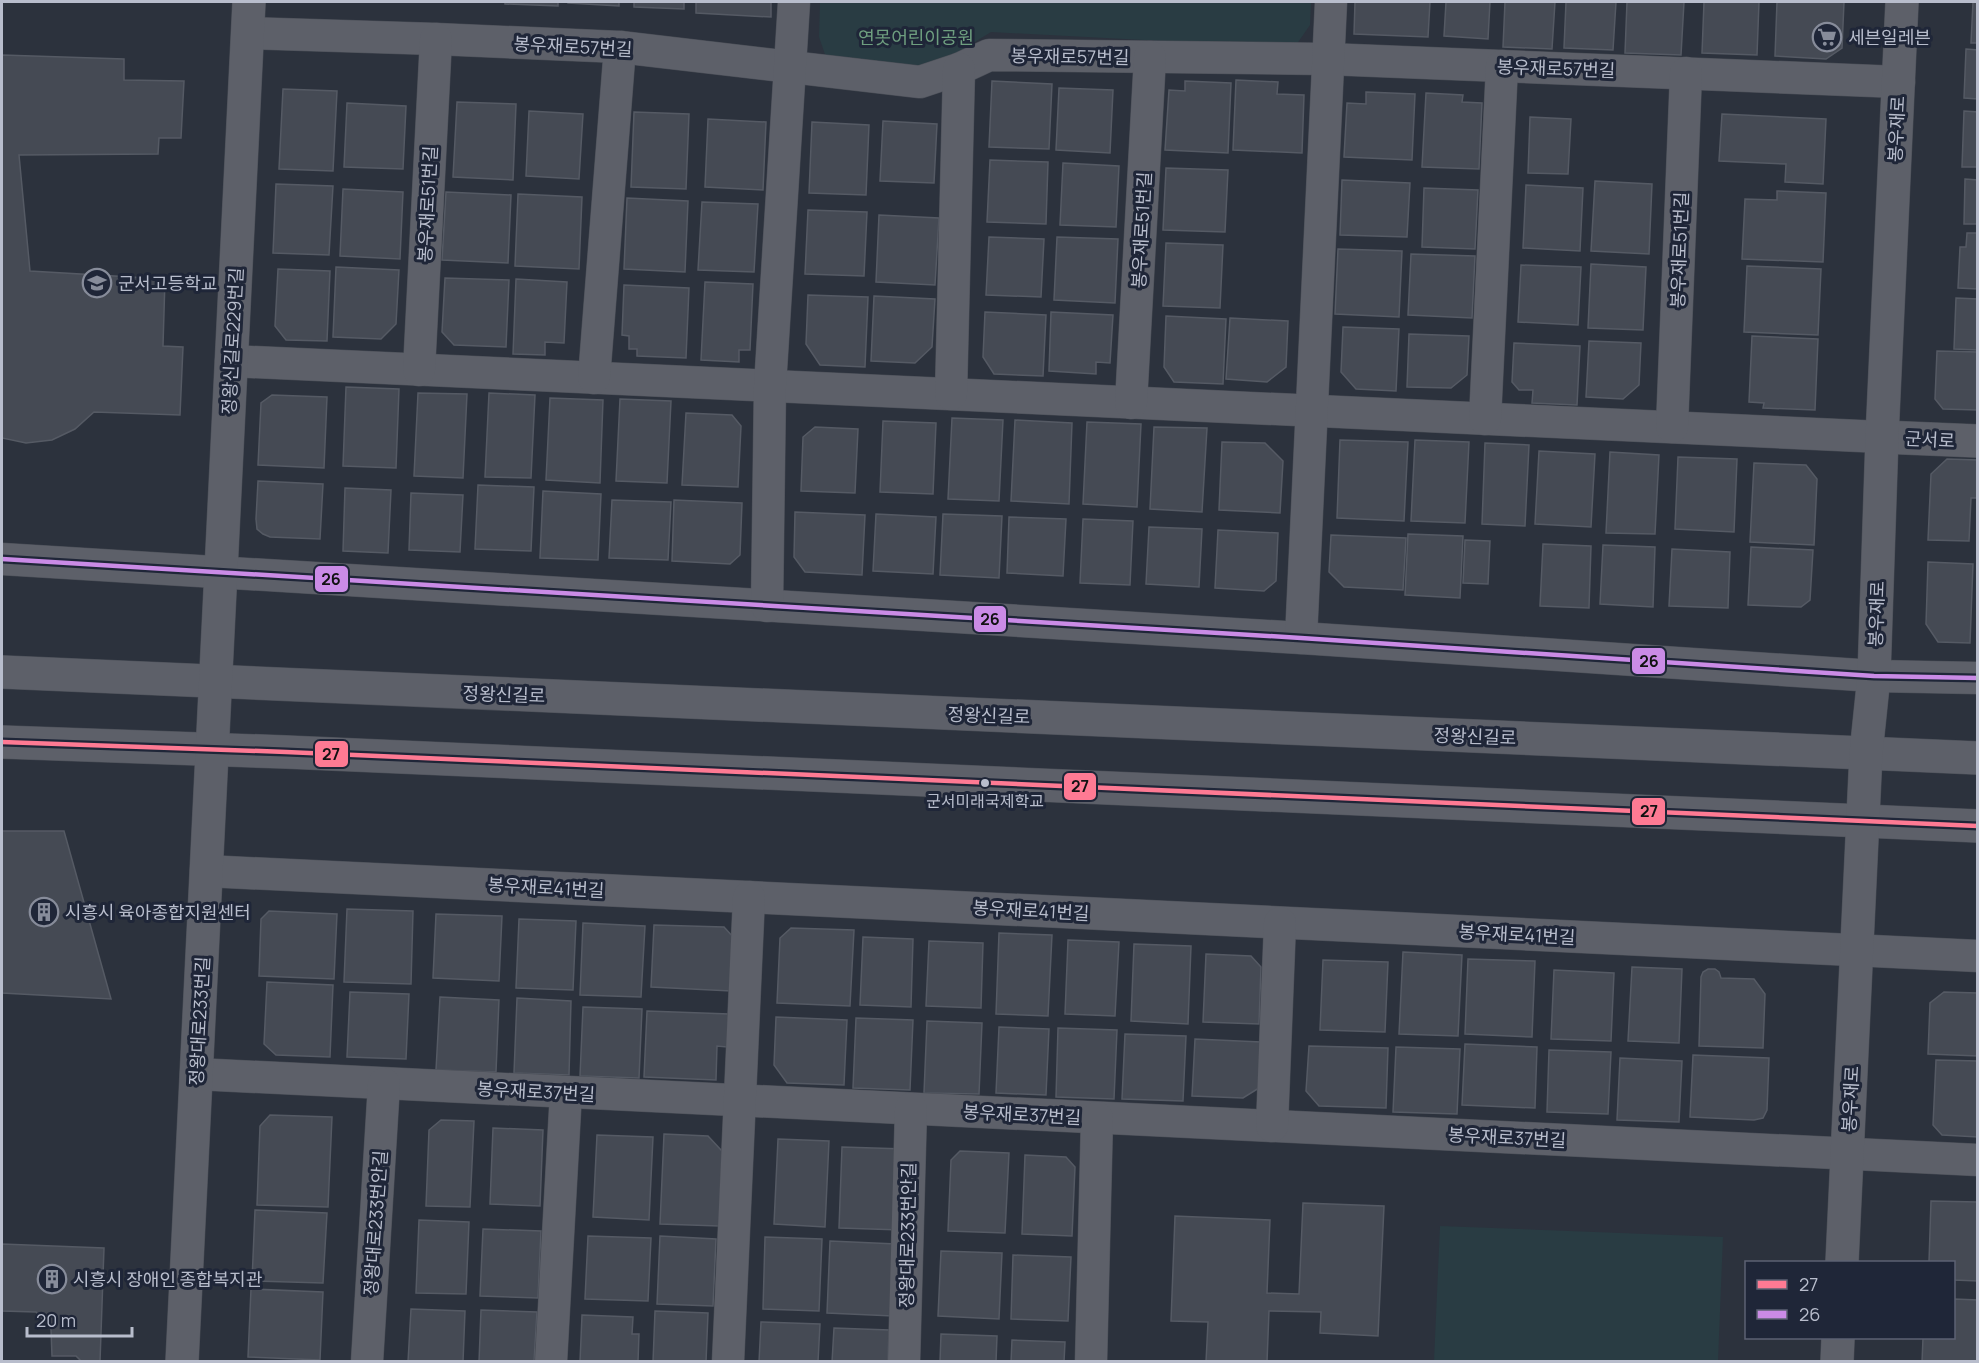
<svg xmlns="http://www.w3.org/2000/svg" width="1979" height="1363" viewBox="0 0 1979 1363" font-family="Manrope,'Noto Sans KR',sans-serif">
	<style>
		.green { fill: #293c43 }
		.building { fill: #454a54; stroke: #555a64; stroke-width: 1.5 }
		.lines { fill: none; stroke-linecap: round; stroke-linejoin: round }
		.minor-casing { stroke: #494d56; stroke-width: 33 }
		.tertiary-casing { stroke: #494d56; stroke-width: 34 }
		.minor { stroke: #5d6069; stroke-width: 32 }
		.tertiary { stroke: #5d6069; stroke-width: 33 }
		.bus-1-casing { stroke: #1f2638; stroke-width: 9 }
		.bus-2-casing { stroke: #1f2638; stroke-width: 9 }
		.bus-1 { stroke: #fe7a93; stroke-width: 4.5 }
		.bus-2 { stroke: #ca8be6; stroke-width: 4.5 }
		.bus-dot { fill: #b8bdcc; stroke: #1f2638; stroke-width: 2 }
		.labels { text-anchor: middle; dominant-baseline: central; stroke-width: 6; stroke-linejoin: round; paint-order: stroke }
		.bus-label { font-size: 16px; fill: #b8bdcc; stroke: #1f2638 }
		.park-label { font-size: 18px; fill: #6e9e7f; stroke: #1f2638 }
		.poi-label { font-size: 18px; fill: #b8bdcc; stroke: #1f2638; text-anchor: start }
		.street-label { font-size: 18px; fill: #b8bdcc; stroke: #1f2638 }
		.line-badge { stroke: #1f2638; stroke-width: 2 }
		.pale-badge-label { font-size: 16px; text-anchor: middle; font-weight: bold; fill: #111 }
	</style>
	<rect width="100%" height="100%" fill="#2c323d"/>
	<g class="green">
		<path d="M820,2h491l-1,23 -16,23 -303,-16 -60,37 -103,-6 -9,-26z"/>
		<path d="M1440,1226l283,11 -5,124h-284z"/>
	</g>
	<g class="building">
		<path d="M505,2h53v4l-53,-2z"/>
		<path d="M568,2h51v4l-51,-3z"/>
		<path d="M634,2h50v7l-50,-2z"/>
		<path d="M696,2h75v15l-75,-4z"/>
		<path d="M1355,2h75l-2,35 -74,-3z"/>
		<path d="M1446,2h44l-2,37 -44,-3z"/>
		<path d="M1505,2h50l-3,47 -49,-2z"/>
		<path d="M1566,2h50l-3,48 -49,-2z"/>
		<path d="M1627,2h57l-3,53 -56,-2z"/>
		<path d="M1704,2h55l-2,53 -55,-2z"/>
		<path d="M1777,2h67l-2,46 -16,11 -51,-3z"/>
		<path d="M1973,2h5v41h-7z"/>
		<path d="M1966,49l12,1v49l-14,-1z"/>
		<path d="M2,55l122,4v21l60,1 -3,57h-22l-1,16 -139,1 11,116 135,8 -2,67 20,1 -3,68 -86,-3 -19,17 -23,11 -26,3 -24,-5z"/>
		<path d="M1236,80l42,2 -1,12 27,1 -2,58 -69,-3z"/>
		<path d="M992,81l60,3 -3,65 -60,-2z"/>
		<path d="M1185,81l46,2 -3,70 -63,-3 4,-60 16,1z"/>
		<path d="M1059,88l54,2 -3,63 -54,-3z"/>
		<path d="M283,89l54,2 -4,80 -54,-2z"/>
		<path d="M1366,92l49,2 -3,66 -68,-3 3,-54 19,1z"/>
		<path d="M1426,93l37,2 -1,7 20,1 -3,66 -57,-2z"/>
		<path d="M457,102l59,2 -3,76 -60,-3z"/>
		<path d="M347,103l59,3 -3,63 -59,-2z"/>
		<path d="M529,111l54,3 -4,65 -53,-3z"/>
		<path d="M1964,111l14,1v55h-16z"/>
		<path d="M634,112l55,2 -3,75 -55,-2z"/>
		<path d="M1722,114l104,5 -3,65 -38,-2 1,-18 -67,-3z"/>
		<path d="M1530,117l41,2 -3,55 -40,-1z"/>
		<path d="M708,119l58,3 -3,68 -58,-3z"/>
		<path d="M883,121l54,3 -3,59 -54,-2z"/>
		<path d="M812,122l57,3 -3,70 -57,-2z"/>
		<path d="M990,160l58,2 -2,62 -59,-2z"/>
		<path d="M1063,163l56,3 -3,61 -56,-2z"/>
		<path d="M1166,168l62,2 -3,62 -62,-2z"/>
		<path d="M1965,179l13,1v44h-14z"/>
		<path d="M1342,180l68,3 -3,54 -67,-2z"/>
		<path d="M1595,181l57,3 -3,70 -58,-3z"/>
		<path d="M276,184l57,2 -4,69 -56,-2z"/>
		<path d="M1526,185l57,3 -3,63 -57,-3z"/>
		<path d="M1424,188l54,2 -3,59 -53,-2z"/>
		<path d="M343,189l60,3 -3,67 -60,-3z"/>
		<path d="M1777,191l49,2 -3,69 -81,-3 3,-60 32,1z"/>
		<path d="M446,192l65,3 -3,68 -66,-3z"/>
		<path d="M518,194l64,3 -3,72 -64,-3z"/>
		<path d="M627,198l61,3 -3,71 -61,-3z"/>
		<path d="M702,202l56,2 -4,68 -56,-2z"/>
		<path d="M808,210l59,2 -3,64 -59,-2z"/>
		<path d="M879,215l60,3 -4,67 -59,-3z"/>
		<path d="M1967,233h11v56l-20,-1 2,-41h6z"/>
		<path d="M989,237l55,2 -3,58 -55,-2z"/>
		<path d="M1057,237l61,2 -3,64 -61,-3z"/>
		<path d="M1166,243l57,2 -3,63 -57,-2z"/>
		<path d="M1338,249l64,2 -3,66 -64,-3z"/>
		<path d="M1411,254l64,2 -3,62 -64,-3z"/>
		<path d="M1591,264l55,3 -3,63 -55,-2z"/>
		<path d="M1521,265l60,2 -3,58 -60,-3z"/>
		<path d="M1747,266l74,3 -3,66 -74,-3z"/>
		<path d="M336,267l63,3 -3,54 -15,15 -48,-2z"/>
		<path d="M278,269l52,2 -3,70 -41,-1 -11,-14z"/>
		<path d="M445,278l64,2 -3,67 -52,-2 -12,-13z"/>
		<path d="M516,279l51,3 -3,61 -19,-1v13l-32,-1z"/>
		<path d="M705,282l48,2 -3,66h-11v12l-38,-2z"/>
		<path d="M624,285l65,3 -3,70 -49,-2v-7h-8v-13l-7,-1z"/>
		<path d="M808,295l60,2 -3,70 -45,-2 -14,-21z"/>
		<path d="M874,296l61,3 -3,48 -17,16 -44,-2z"/>
		<path d="M1956,298l22,1v51l-24,-1z"/>
		<path d="M985,312l61,3 -3,61 -49,-2 -11,-17z"/>
		<path d="M1051,312l62,3 -3,48 -14,-1v12l-47,-3z"/>
		<path d="M1166,316l60,3 -3,65 -49,-2 -10,-15z"/>
		<path d="M1230,318l58,3 -2,46 -19,15 -41,-3z"/>
		<path d="M1343,327l56,2 -3,62 -40,-2 -15,-17z"/>
		<path d="M1409,334l60,2 -2,39 -16,13 -44,-1z"/>
		<path d="M1752,336l66,3 -3,71 -52,-2 1,-5 -15,-1z"/>
		<path d="M1589,341l52,2 -2,42 -16,14 -37,-2z"/>
		<path d="M1514,343l66,3 -3,59 -45,-2 1,-13h-14l-7,-8z"/>
		<path d="M1937,351l41,1v58l-35,-1 -8,-10z"/>
		<path d="M346,387l53,2 -3,79 -53,-2z"/>
		<path d="M418,393l49,1 -4,84 -49,-2z"/>
		<path d="M489,393l46,2 -4,83 -46,-1z"/>
		<path d="M272,395l55,2 -3,71 -66,-3 3,-62z"/>
		<path d="M550,398l53,2 -3,83 -54,-3z"/>
		<path d="M620,399l51,2 -4,82 -51,-2z"/>
		<path d="M686,413l46,2 9,11 -3,61 -56,-2z"/>
		<path d="M952,418l51,2 -4,81 -51,-2z"/>
		<path d="M1015,420l57,3 -3,81 -58,-3z"/>
		<path d="M883,421l53,2 -3,71 -53,-2z"/>
		<path d="M1087,422l54,2 -4,83 -54,-3z"/>
		<path d="M815,427l43,2 -3,64 -54,-2 2,-54z"/>
		<path d="M1154,427l53,1 -5,84 -52,-3z"/>
		<path d="M1340,440l68,2 -4,79 -67,-3z"/>
		<path d="M1415,440l54,2 -4,81 -54,-2z"/>
		<path d="M1222,442l43,1 18,18 -3,52 -61,-3z"/>
		<path d="M1485,443l44,2 -4,81 -43,-2z"/>
		<path d="M1539,451l56,3 -4,73 -56,-3z"/>
		<path d="M1610,452l49,3 -4,79 -49,-1z"/>
		<path d="M1678,457l59,2 -3,73 -59,-3z"/>
		<path d="M1947,459l31,1v38h-7l-2,43 -41,-1 3,-66z"/>
		<path d="M1754,463l52,2 11,14 -3,66 -64,-3z"/>
		<path d="M258,481l65,3 -3,55 -50,-2 -7,-3 -6,-5 -1,-10z"/>
		<path d="M478,485l56,2 -3,64 -56,-2z"/>
		<path d="M345,488l46,2 -3,63 -45,-2z"/>
		<path d="M543,491l58,3 -3,66 -58,-2z"/>
		<path d="M411,493l52,2 -3,57 -51,-2z"/>
		<path d="M612,500l59,2 -3,58 -59,-2z"/>
		<path d="M674,500l68,3 -2,52 -10,9 -58,-3z"/>
		<path d="M795,512l70,3 -3,60 -57,-3 -11,-15z"/>
		<path d="M876,514l60,3 -3,57 -60,-3z"/>
		<path d="M943,514l59,2 -3,62 -59,-3z"/>
		<path d="M1009,517l57,2 -3,57 -56,-3z"/>
		<path d="M1083,519l50,2 -3,64 -50,-2z"/>
		<path d="M1149,527l53,2 -3,58 -53,-3z"/>
		<path d="M1218,530l60,3 -2,48 -12,10 -49,-3z"/>
		<path d="M1408,534l55,2 -3,62 -55,-3z"/>
		<path d="M1331,535l75,3 -3,52 -59,-3 -15,-15z"/>
		<path d="M1465,540l25,1 -2,43 -25,-1z"/>
		<path d="M1543,544l48,2 -2,62 -49,-2z"/>
		<path d="M1603,545l52,2 -2,60 -53,-3z"/>
		<path d="M1751,547l62,3 -3,50 -9,7 -53,-2z"/>
		<path d="M1672,549l58,3 -2,56 -59,-2z"/>
		<path d="M1928,562l45,2 -3,79 -32,-1 -12,-18z"/>
		<path d="M2,831h62l47,168 -109,-6z"/>
		<path d="M347,909l66,2 -2,73 -67,-2z"/>
		<path d="M269,911l68,3 -3,65 -75,-3 2,-57z"/>
		<path d="M436,914l66,2 -3,65 -66,-3z"/>
		<path d="M519,919l57,2 -3,69 -57,-2z"/>
		<path d="M583,923l62,3 -4,71 -61,-2z"/>
		<path d="M654,925l70,2 10,11 -3,53 -80,-4z"/>
		<path d="M791,928l63,2 -4,76 -73,-3 3,-65z"/>
		<path d="M999,933l53,2 -4,81 -52,-2z"/>
		<path d="M863,937l50,2 -2,68 -51,-2z"/>
		<path d="M1068,940l51,2 -4,74 -50,-2z"/>
		<path d="M929,941l54,2 -2,65 -55,-2z"/>
		<path d="M1134,944l57,2 -3,78 -57,-3z"/>
		<path d="M1403,952l59,3 -4,81 -59,-2z"/>
		<path d="M1206,954l45,2 10,11 -2,57 -56,-2z"/>
		<path d="M1468,959l67,2 -3,76 -67,-3z"/>
		<path d="M1323,960l65,2 -3,70 -65,-2z"/>
		<path d="M1632,967l50,2 -3,74 -51,-2z"/>
		<path d="M1708,969h7l4,3 2,6 33,1 11,15 -2,54 -64,-2 2,-69 2,-5z"/>
		<path d="M1554,970l60,3 -3,68 -60,-2z"/>
		<path d="M267,982l66,3 -3,72 -54,-2 -12,-11z"/>
		<path d="M350,992l59,2 -3,65 -59,-2z"/>
		<path d="M1944,992l34,1v63l-50,-2 2,-51z"/>
		<path d="M440,997l59,3 -3,72 -60,-2z"/>
		<path d="M517,998l54,3 -2,74 -55,-2z"/>
		<path d="M583,1007l59,2 -3,69 -59,-2z"/>
		<path d="M647,1011l82,3 -2,33 -10,-1 -1,34 -72,-3z"/>
		<path d="M776,1017l71,3 -3,65 -57,-2 -13,-18z"/>
		<path d="M856,1018l57,2 -3,70 -57,-2z"/>
		<path d="M927,1021l55,2 -3,71 -55,-1z"/>
		<path d="M999,1027l50,2 -3,66 -50,-2z"/>
		<path d="M1058,1028l59,2 -3,69 -58,-2z"/>
		<path d="M1125,1034l61,2 -3,65 -61,-2z"/>
		<path d="M1195,1039l66,3 -2,46 -16,10 -51,-2z"/>
		<path d="M1465,1044l72,3 -2,61 -73,-3z"/>
		<path d="M1309,1046l79,2 -2,60 -67,-2 -13,-15z"/>
		<path d="M1396,1047l64,2 -3,65 -64,-2z"/>
		<path d="M1549,1050l62,2 -3,62 -61,-2z"/>
		<path d="M1693,1055l76,3 -2,52 -4,8 -9,2 -64,-3z"/>
		<path d="M1620,1058l62,3 -3,61 -62,-2z"/>
		<path d="M1936,1060l42,1v76l-36,-2 -9,-10z"/>
		<path d="M270,1115l62,2 -4,90 -71,-2 3,-79z"/>
		<path d="M441,1120l33,1 -4,86 -44,-1 3,-76z"/>
		<path d="M493,1128l50,2 -3,76 -50,-2z"/>
		<path d="M664,1134l44,2 14,15 -3,75 -59,-2z"/>
		<path d="M597,1135l56,2 -4,83 -56,-3z"/>
		<path d="M778,1139l51,2 -4,86 -51,-3z"/>
		<path d="M842,1147l63,2 -3,81 -63,-2z"/>
		<path d="M960,1151l49,2 -4,80 -57,-2 3,-71z"/>
		<path d="M1025,1155l41,2 9,10 -3,69 -50,-2z"/>
		<path d="M1931,1201l47,1v79l-24,-1v-18h-25z"/>
		<path d="M1303,1203l81,3 -6,130 -58,-3 1,-21 -52,-1 -2,51h-61l2,-40 -37,-1 4,-105 95,4 -3,73 32,1z"/>
		<path d="M255,1210l72,3 -4,70 -71,-2z"/>
		<path d="M419,1220l50,2 -3,72 -50,-1z"/>
		<path d="M483,1229l58,2 -3,67 -58,-2z"/>
		<path d="M588,1236l63,2 -3,63 -63,-2z"/>
		<path d="M660,1236l56,3 -3,67 -56,-2z"/>
		<path d="M765,1237l57,2 -3,72 -56,-2z"/>
		<path d="M830,1241l66,3 -3,72 -66,-3z"/>
		<path d="M2,1244l102,4 -4,114h-18l-6,-6h-24l-1,-27 -15,-17 -34,-1z"/>
		<path d="M941,1251l61,2 -3,66 -61,-3z"/>
		<path d="M1013,1255l58,2 -3,64 -57,-2z"/>
		<path d="M251,1289l72,3 -3,68 -72,-3z"/>
		<path d="M1954,1299l24,1v62h-56l1,-24h31z"/>
		<path d="M411,1309l54,2 -2,51h-55z"/>
		<path d="M481,1310l56,2 -3,50h-55z"/>
		<path d="M655,1311l53,2 -2,49h-53z"/>
		<path d="M582,1315l51,2 -1,17h7l-1,28h-58z"/>
		<path d="M761,1322l59,2 -2,38h-59z"/>
		<path d="M834,1328l55,2 -1,32h-56z"/>
		<path d="M941,1334l56,2 -1,26h-56z"/>
		<path d="M1012,1340l53,2 -1,20h-53z"/>
	</g>
	<g class="lines">
		<g class="minor-casing">
			<g id="minor">
				<path d="M248,33l188,6 184,8 300,35 39,-13 30,-14 338,4 572,23"/>
				<path d="M231,361l1651,76"/>
				<path d="M419,370l17,-331"/>
				<path d="M594,378l26,-331"/>
				<path d="M951,394l8,-325"/>
				<path d="M1131,403l19,-346"/>
				<path d="M1485,419l17,-353"/>
				<path d="M1672,427l14,-354"/>
				<path d="M2,559l1299,79 573,38 104,2"/>
				<path d="M767,606l3,-220 24,-384"/>
				<path d="M1301,638l30,-636"/>
				<path d="M206,871l1772,85"/>
				<path d="M196,1074l1782,86"/>
				<path d="M1272,1126l8,-203"/>
				<path d="M367,1362l17,-278"/>
				<path d="M551,1362l15,-270"/>
				<path d="M728,1362l21,-465"/>
				<path d="M904,1362l7,-253"/>
				<path d="M1091,1362l6,-244"/>
			</g>
		</g>
		<g class="tertiary-casing">
			<g id="tertiary">
				<path d="M1882,437l96,4"/>
				<path d="M2,672l1976,86"/>
				<path d="M2,742l284,10 1692,74"/>
				<path d="M1842,1262l24,-509 8,-77 8,-239 20,-435"/>
				<path d="M182,1362l67,-1360"/>
				<path d="M1837,1362l1,-24"/>
			</g>
		</g>
		<use href="#minor" class="minor"/>
		<use href="#tertiary" class="tertiary"/>
		<g class="bus-1-casing">
			<path id="bus-1" d="M2,742l284,10 1692,74"/>
		</g>
		<g class="bus-2-casing">
			<path id="bus-2" d="M2,559l1299,79 573,38 104,2"/>
		</g>
		<use href="#bus-1" class="bus-1"/>
		<use href="#bus-2" class="bus-2"/>
	</g>
	<defs>
		<g id="supermarket-ring" transform="scale(1.5)"><circle r="9.5" fill="#1f2638" stroke="#878c9a" stroke-width="1.5"/><path d="M-6-5.5h2.5l.6 2H6L4.5 2H-2.5L-4.4-4H-6ZM-1.5 3.2a1.3 1.3 0 1 0 .1 0ZM3 3.2a1.3 1.3 0 1 0 .1 0Z" fill="#878c9a"/></g>
		<g id="school-ring" transform="scale(1.5)"><circle r="9.5" fill="#1f2638" stroke="#878c9a" stroke-width="1.5"/><path d="M0-5L7-2L0 1L-7-2ZM-4 1L0 2.5L4 1V4Q0 6-4 4Z" fill="#878c9a"/></g>
		<g id="building-ring" transform="scale(1.5)"><circle r="9.5" fill="#1f2638" stroke="#878c9a" stroke-width="1.5"/><path d="M-4-6H4V6H1V3H-1V6H-4ZM-2.5-4.3h1.7v1.8h-1.7ZM.8-4.3h1.7v1.8H.8ZM-2.5-1h1.7V.8h-1.7ZM.8-1h1.7V.8H.8Z" fill="#878c9a"/></g>
	</defs>
	<g fill-rule="evenodd">
		<use href="#supermarket-ring" x="1827" y="37"/>
		<use href="#school-ring" x="97" y="283"/>
		<use href="#building-ring" x="44" y="912"/>
		<use href="#building-ring" x="52" y="1279"/>
	</g>
	<circle class="bus-dot" cx="985" cy="783" r="5"/>
	<g class="labels">
		<g class="bus-label">
			<text x="985" y="801">군서미래국제학교</text>
		</g>
		<g class="park-label">
			<text x="916" y="37">연못어린이공원</text>
		</g>
		<g class="poi-label">
			<text x="1848" y="37">세븐일레븐</text>
			<text x="118" y="283">군서고등학교</text>
			<text x="65" y="912">시흥시 육아종합지원센터</text>
			<text x="73" y="1279">시흥시 장애인 종합복지관</text>
		</g>
		<g class="street-label">
			<text transform="translate(573 46) rotate(3)">봉우재로57번길</text>
			<text transform="translate(1070 56) rotate(1)">봉우재로57번길</text>
			<text transform="translate(1556 68) rotate(2)">봉우재로57번길</text>
			<text transform="translate(1896 129) rotate(-87)">봉우재로</text>
			<text transform="translate(427 204) rotate(-87)">봉우재로51번길</text>
			<text transform="translate(1141 230) rotate(-87)">봉우재로51번길</text>
			<text transform="translate(1679 250) rotate(-88)">봉우재로51번길</text>
			<text transform="translate(232 341) rotate(-87)">정왕신길로229번길</text>
			<text transform="translate(1930 439) rotate(3)">군서로</text>
			<text transform="translate(1876 614) rotate(-88)">봉우재로</text>
			<text transform="translate(504 694) rotate(2)">정왕신길로</text>
			<text transform="translate(989 715) rotate(2)">정왕신길로</text>
			<text transform="translate(1475 736) rotate(2)">정왕신길로</text>
			<text transform="translate(546 887) rotate(3)">봉우재로41번길</text>
			<text transform="translate(1031 910) rotate(3)">봉우재로41번길</text>
			<text transform="translate(1517 934) rotate(3)">봉우재로41번길</text>
			<text transform="translate(199 1021) rotate(-87)">정왕대로233번길</text>
			<text transform="translate(536 1091) rotate(3)">봉우재로37번길</text>
			<text transform="translate(1850 1099) rotate(-87)">봉우재로</text>
			<text transform="translate(1022 1114) rotate(3)">봉우재로37번길</text>
			<text transform="translate(1507 1137) rotate(3)">봉우재로37번길</text>
			<text transform="translate(375 1223) rotate(-86)">정왕대로233번안길</text>
			<text transform="translate(907 1235) rotate(-89)">정왕대로233번안길</text>
		</g>
	</g>
	<g class="line-badge">
		<rect x="314" y="565" width="35" height="28" rx="6" fill="#ca8be6"/>
		<rect x="973" y="605" width="34" height="28" rx="6" fill="#ca8be6"/>
		<rect x="1631" y="647" width="35" height="28" rx="6" fill="#ca8be6"/>
		<rect x="314" y="740" width="35" height="28" rx="6" fill="#fe7a93"/>
		<rect x="1063" y="772" width="34" height="29" rx="6" fill="#fe7a93"/>
		<rect x="1631" y="797" width="35" height="29" rx="6" fill="#fe7a93"/>
	</g>
	<g class="pale-badge-label">
		<text x="331" y="585">26</text>
		<text x="990" y="625">26</text>
		<text x="1649" y="667">26</text>
		<text x="331" y="760">27</text>
		<text x="1080" y="792">27</text>
		<text x="1649" y="817">27</text>
	</g>
	<rect width="1979" height="1363" fill="none" stroke="#b8bdcc" stroke-width="6"/>
	<rect x="1745" y="1261" width="210" height="78" fill="#1f2638" stroke="#5c6273" stroke-width="1.5"/>
	<rect x="1757" y="1280" width="30" height="9" fill="#fe7a93" stroke="#5c6273" stroke-width="1.5"/>
	<text x="1799" y="1291" font-size="18" fill="#b8bdcc">27</text>
	<rect x="1757" y="1310" width="30" height="9" fill="#ca8be6" stroke="#5c6273" stroke-width="1.5"/>
	<text x="1799" y="1321" font-size="18" fill="#b8bdcc">26</text>
	<path d="M27 1327v9h105v-9" fill="none" stroke="#b8bdcc" stroke-width="3"/>
	<text x="36" y="1327" font-size="18" fill="#b8bdcc" stroke="#1f2638" stroke-width="4.5" paint-order="stroke">20 m</text>
</svg>
